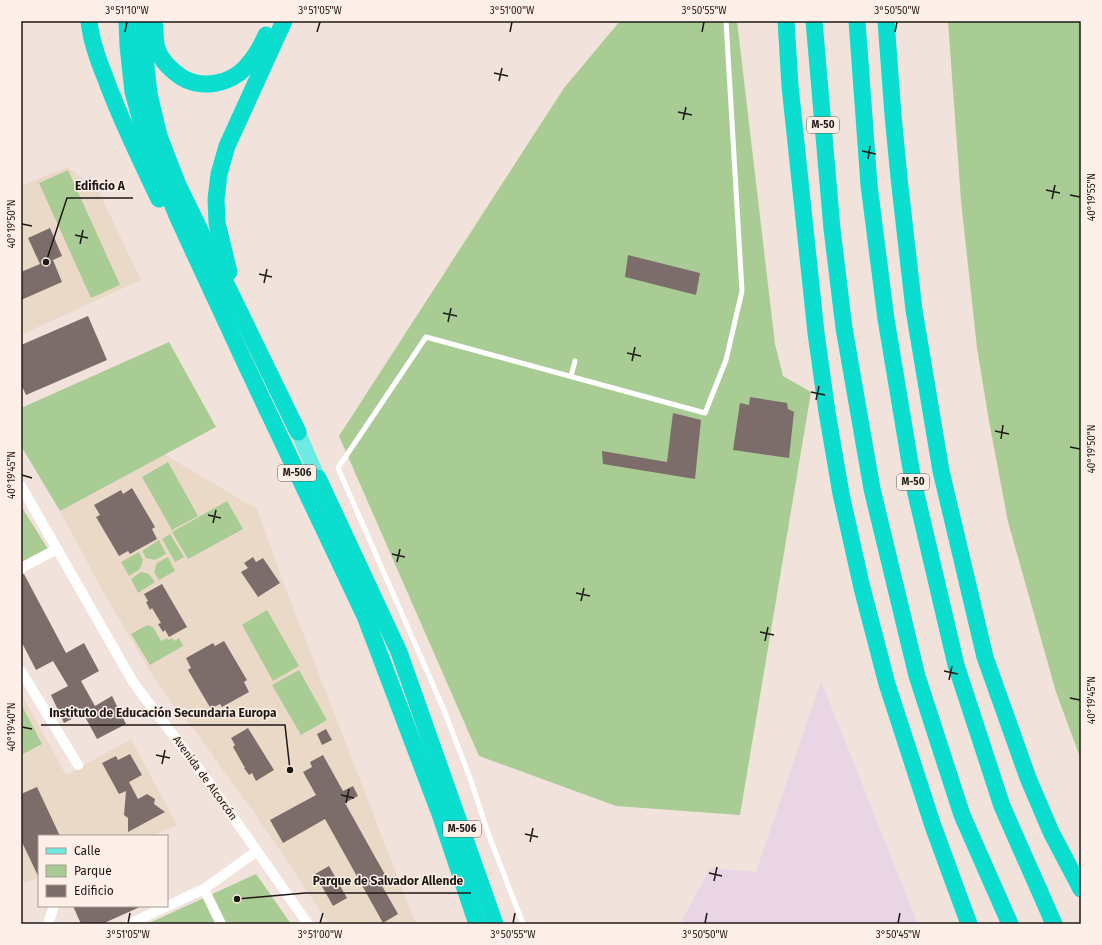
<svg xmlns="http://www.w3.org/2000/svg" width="1102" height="945" viewBox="0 0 1102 945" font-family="'Fira Sans',sans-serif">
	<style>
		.industrial { fill: #ead5e4 }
		.education { fill: #ebd9c8 }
		.green { fill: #a9cc94 }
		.building { fill: #7c6d6b }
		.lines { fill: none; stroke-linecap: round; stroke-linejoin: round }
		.lane { stroke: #fff; stroke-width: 5 }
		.street { stroke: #fff; stroke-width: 10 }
		.primary { stroke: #6debe2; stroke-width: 15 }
		.highway { stroke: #0bddcf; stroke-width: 17 }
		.ticks { fill: none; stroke: #1e1916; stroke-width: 1.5 }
		.labels { text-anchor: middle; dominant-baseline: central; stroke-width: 3; stroke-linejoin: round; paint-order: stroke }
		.shield { fill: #fef0e8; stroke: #615a55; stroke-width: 1 }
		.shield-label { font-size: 10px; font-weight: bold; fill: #1e1916 }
		.street-label { font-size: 11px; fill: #1e1916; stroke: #fef0e8 }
		.leader { fill: none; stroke: #1e1916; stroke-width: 1.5 }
		.callout-dot { fill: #1e1916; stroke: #fef0e8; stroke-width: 1.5 }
		.callout-label { font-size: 12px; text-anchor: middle; font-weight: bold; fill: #1e1916; stroke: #fef0e8; stroke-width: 3; stroke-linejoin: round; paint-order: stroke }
		.neatline { fill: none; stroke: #1e1916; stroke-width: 1.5 }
		.ticks-label { font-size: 10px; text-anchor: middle; fill: #1e1916 }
	</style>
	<rect width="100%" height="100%" fill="#f1e3db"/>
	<path class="industrial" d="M821,681l97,243h-238l30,-56 46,4z"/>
	<g class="education">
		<path d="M67,167l30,21 44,92 -120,55v-149z"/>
		<path d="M162,453l95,56 27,75 132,340h-87l-48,-72 -29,-42 -57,-79 -26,-31 -20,-30 -48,-82 -41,-77z"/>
		<path d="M21,693l45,82 65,-36 46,86 -25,11h-113v41l-14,6 -4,-9z"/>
	</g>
	<g class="green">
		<path d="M620,21h117l38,323 8,32 28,16 -71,423 -124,-9 -137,-50 -140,-320 225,-348z"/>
		<path d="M948,21h133v739l-25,-68 -48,-170 -19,-101 -12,-73 -16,-147z"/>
		<path d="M68,170l52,115 -29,13 -52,-115z"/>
		<path d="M169,342l47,85 -156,84 -39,-65v-38z"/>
		<path d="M168,462l30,54 -26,14 -30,-53z"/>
		<path d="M227,501l16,28 -55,30 -16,-27z"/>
		<path d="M21,506l27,43 -27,15z"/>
		<path d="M170,534l14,23 -9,5 -13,-23z"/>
		<path d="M159,540l7,14 -11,6 -9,-2 -4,-7z"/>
		<path d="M139,552l4,8 -3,9 -11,7 -8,-14z"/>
		<path d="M168,557l7,14 -16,9 -5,-8 3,-9z"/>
		<path d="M141,572l8,2 6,8 -17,11 -7,-14z"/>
		<path d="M267,610l32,56 -26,15 -31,-56z"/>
		<path d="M147,625l6,2 8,14 6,-3 1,2 4,-2 2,3 5,-3 4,8 -33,19 -19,-31z"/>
		<path d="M299,670l28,50 -26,15 -29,-50z"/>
		<path d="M21,704l21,40 -21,11z"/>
		<path d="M256,874l35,50h-144z"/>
	</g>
	<g class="building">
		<path d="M50,228l12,28 -9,4 9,22 -41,18v-28l19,-8 -12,-26z"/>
		<path d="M628,255l72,18 -4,22 -71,-18z"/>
		<path d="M88,316l19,44 -81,35 -5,-11v-39z"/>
		<path d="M750,397l37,6 1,6 6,3 -5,46 -56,-8 7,-47 9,2z"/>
		<path d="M673,413l28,7 -6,59 -92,-15 -1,-13 65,11z"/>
		<path d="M132,488l23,39 -3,2 5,10 -27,15 -2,-3 -9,5 -23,-39 4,-2 -6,-10 27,-15 2,4z"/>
		<path d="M253,557l3,5 7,-4 17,25 -22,14 -17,-25 7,-4 -4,-5z"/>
		<path d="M21,574h3l42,79 18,-10 15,28 -18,10 14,25 17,-10 14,28 -29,15 -14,-26 -19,10 -13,-28 17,-9 -15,-25 -17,9 -15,-29z"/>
		<path d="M162,584l25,43 -18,10 -4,-7 -2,2 -5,-8 3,-1 -9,-15 -2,2 -4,-8 2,-1 -4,-7z"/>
		<path d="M224,641l23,39 -3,2 5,10 -27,15 -2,-3 -9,5 -23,-39 3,-2 -5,-10 27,-15 2,3z"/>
		<path d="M248,728l26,42 -18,11 -4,-8 -3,2 -5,-7h1l-12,-21 2,-2 -4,-7z"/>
		<path d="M326,729l6,11 -10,5 -5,-11z"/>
		<path d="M130,754l12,21 -13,7 9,17 9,-5 8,5 -1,5 11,8 -37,20v-14l-4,-3 2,-24 -7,3 -17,-31 14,-7 2,4z"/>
		<path d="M323,755l20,36 10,-5 5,10 -13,7 43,77 -7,4 17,30 -15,9 -58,-104 -42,24 -13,-23 46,-25 -13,-23 9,-5 -2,-5z"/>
		<path d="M37,787l23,49h-21v42l-18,-38v-46z"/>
		<path d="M329,866l18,32 -14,8 -18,-32z"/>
		<path d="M73,906h69l-40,18h-21z"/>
	</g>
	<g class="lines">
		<g class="lane">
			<path d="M571,376l4,-15"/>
			<path d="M523,924l-35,-91 -18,-55 -26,-68 -106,-242 88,-131 279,76 21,-53 16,-69 -16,-270"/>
		</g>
		<g class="street">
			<path d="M21,486l112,196 77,102 98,140"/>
			<path d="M21,568l36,-19"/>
			<path d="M21,671l57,94"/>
			<path d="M204,889l53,-38"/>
			<path d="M48,924l6,-18"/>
			<path d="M129,924l75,-35 17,35"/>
		</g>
		<path class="primary" d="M298,432l20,46"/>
		<g class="highway">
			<path d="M89,21c2,19 9,39 16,56 15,42 35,82 54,122"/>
			<path d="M127,21l1,25 5,46 14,50 31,76 68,147 119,251 75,198 37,110"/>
			<path d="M144,21v27l5,46 10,42 19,49 120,247"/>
			<path d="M154,21c1,8 1,20 3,28 4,11 14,21 24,28 21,13 49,7 65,-10 9,-10 15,-20 20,-32"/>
			<path d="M786,21l4,65 26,247 11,79 14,82 21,94 25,96 46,142 36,98"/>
			<path d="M814,21l18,208 12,99 28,161 45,187 45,139 48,109"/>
			<path d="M857,21l12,164 17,134 27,162 43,184 46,141 52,118"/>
			<path d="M886,21l7,94 6,63 15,132 27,161 44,186 43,121 23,54 30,57"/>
			<path d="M229,272l-12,-49 -1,-24 3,-25 8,-28 57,-125"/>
			<path d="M318,478l81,174 96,272"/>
		</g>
	</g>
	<path class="ticks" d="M125,32l2,-10M317,32l3,-10M510,32l2,-10M702,32l2,-10M895,32l2,-10M494,73l14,3M499,81l3,-13M678,112l14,3M683,120l3,-13M862,151l14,3M868,159l2,-13M1046,190l14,3M1070,195l10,2M1052,199l3,-14M22,224l10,2M75,235l13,3M80,244l3,-14M259,274l13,3M264,283l3,-14M443,313l14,3M448,322l3,-14M627,353l14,3M632,361l3,-14M811,392l14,3M816,400l3,-14M995,431l14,3M1001,439l2,-14M1070,447l10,2M22,475l10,3M208,515l13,3M213,523l3,-13M392,554l13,3M397,562l3,-13M576,593l14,3M581,601l3,-13M760,632l14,3M765,641l3,-14M944,671l14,3M949,680l3,-14M1070,698l10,2M22,727l10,2M156,755l14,3M162,764l3,-14M341,795l13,3M346,803l3,-14M525,834l13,3M530,842l3,-14M709,873l13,3M714,881l3,-14M128,923l2,-10M320,923l3,-10M513,923l2,-10M705,923l2,-10M898,923l2,-10"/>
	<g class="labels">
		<g class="shield">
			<rect x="807" y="117" width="32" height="16" rx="3"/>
			<rect x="278" y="465" width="38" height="16" rx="3"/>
			<rect x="897" y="474" width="32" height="16" rx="3"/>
			<rect x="443" y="821" width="38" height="16" rx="3"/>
		</g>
		<g class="shield-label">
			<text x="823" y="125">M-50</text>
			<text x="297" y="473">M-506</text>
			<text x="913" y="482">M-50</text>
			<text x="462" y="829">M-506</text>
		</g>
		<g class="street-label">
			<text transform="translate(205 778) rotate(54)">Avenida de Alcorcón</text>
		</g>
	</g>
	<path class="leader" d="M46 262L67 198H133M290 770L285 725H41M237 899L305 893H471"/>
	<g class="callout-dot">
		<circle cx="46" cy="262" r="4"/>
		<circle cx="290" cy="770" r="4"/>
		<circle cx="237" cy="899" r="4"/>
	</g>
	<g class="callout-label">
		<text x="100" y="190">Edificio A</text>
		<text x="163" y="717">Instituto de Educación Secundaria Europa</text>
		<text x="388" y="885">Parque de Salvador Allende</text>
	</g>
	<rect width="1102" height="945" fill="none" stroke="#fef0e8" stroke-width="44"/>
	<rect x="38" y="835" width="130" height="72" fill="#fef0e8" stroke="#a49a94"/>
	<rect x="46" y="848" width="20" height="6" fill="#6debe2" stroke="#a49a94"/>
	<text x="74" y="855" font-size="12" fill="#1e1916">Calle</text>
	<rect x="46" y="865" width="20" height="12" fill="#a9cc94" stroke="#a49a94"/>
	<text x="74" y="875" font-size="12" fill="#1e1916">Parque</text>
	<rect x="46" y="885" width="20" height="12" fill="#7c6d6b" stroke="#a49a94"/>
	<text x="74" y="895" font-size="12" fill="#1e1916">Edificio</text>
	<rect x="22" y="22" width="1058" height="901" class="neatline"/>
	<g class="ticks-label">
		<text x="127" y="14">3°51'10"W</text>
		<text x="320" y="14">3°51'05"W</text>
		<text x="512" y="14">3°51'00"W</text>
		<text x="704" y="14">3°50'55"W</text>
		<text x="897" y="14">3°50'50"W</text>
		<text transform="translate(1091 197) rotate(-90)" y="4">40°19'55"N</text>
		<text transform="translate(11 224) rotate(-90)" y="4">40°19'50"N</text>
		<text transform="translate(1091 449) rotate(-90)" y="4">40°19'50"N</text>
		<text transform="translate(11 475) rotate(-90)" y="4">40°19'45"N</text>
		<text transform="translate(1091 700) rotate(-90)" y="4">40°19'45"N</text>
		<text transform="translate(11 727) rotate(-90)" y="4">40°19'40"N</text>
		<text x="128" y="938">3°51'05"W</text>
		<text x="320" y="938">3°51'00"W</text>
		<text x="513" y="938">3°50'55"W</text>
		<text x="705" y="938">3°50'50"W</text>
		<text x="898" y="938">3°50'45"W</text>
	</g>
</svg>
